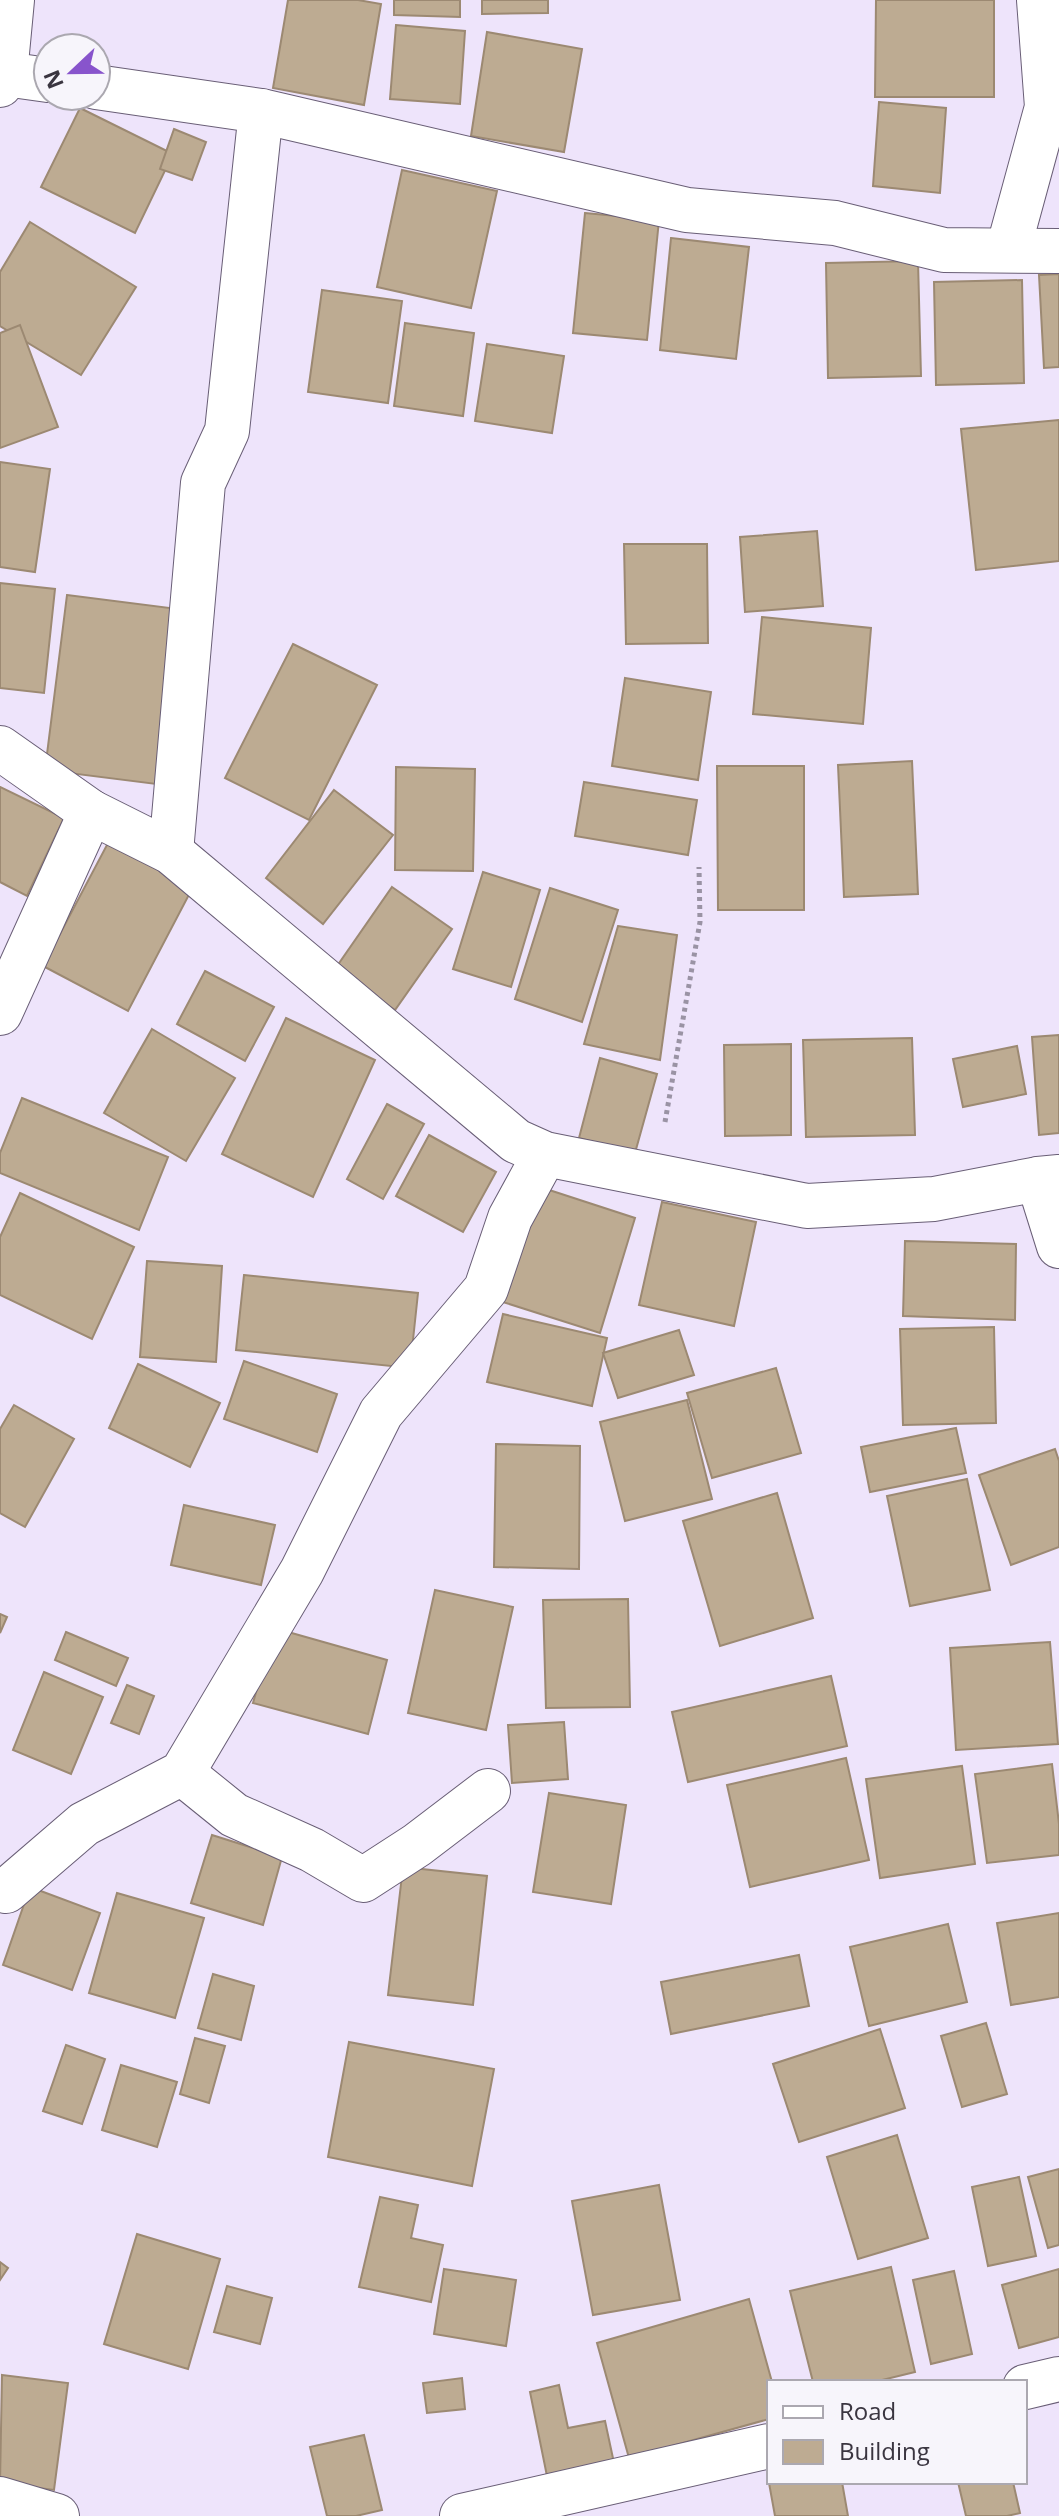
<svg xmlns="http://www.w3.org/2000/svg" width="1059" height="2516" viewBox="0 0 1059 2516" font-family="'Open Sans',sans-serif">
	<style>
		.building { fill: #bdab92; stroke: #9c8972; stroke-width: 2 }
		.lines { fill: none; stroke-linecap: round; stroke-linejoin: round }
		.street-casing { stroke: #695e76; stroke-width: 46 }
		.path { stroke: #9a93a4; stroke-width: 5; stroke-dasharray: 4 4; stroke-linecap: butt }
		.street { stroke: #fff; stroke-width: 44 }
	</style>
	<rect width="100%" height="100%" fill="#eee4fb"/>
	<g class="building">
		<path d="M288,0h70l23,4 -17,101 -91,-17z"/>
		<path d="M394,0h66v17l-66,-2z"/>
		<path d="M482,0h66v13l-66,1z"/>
		<path d="M876,0h118v97h-119z"/>
		<path d="M396,25l69,6 -5,73 -70,-5z"/>
		<path d="M487,32l95,17 -18,103 -93,-16z"/>
		<path d="M879,102l67,6 -6,85 -67,-7z"/>
		<path d="M80,108l93,46 -38,79 -94,-46z"/>
		<path d="M174,129l32,13 -14,38 -32,-11z"/>
		<path d="M402,170l95,21 -26,117 -94,-21z"/>
		<path d="M585,213l74,7 -12,120 -74,-7z"/>
		<path d="M30,222l106,65 -55,88 -81,-49v-54z"/>
		<path d="M671,238l78,9 -13,112 -76,-9z"/>
		<path d="M918,261l3,115 -93,2 -2,-115z"/>
		<path d="M1059,274v93l-15,1 -5,-93z"/>
		<path d="M1022,280l2,103 -88,2 -2,-103z"/>
		<path d="M322,290l80,11 -14,102 -80,-11z"/>
		<path d="M405,323l69,10 -11,83 -69,-10z"/>
		<path d="M20,325l38,102 -58,21v-115z"/>
		<path d="M487,344l77,12 -12,77 -77,-12z"/>
		<path d="M1059,420v141l-83,9 -15,-141z"/>
		<path d="M0,462l50,7 -15,103 -35,-5z"/>
		<path d="M817,531l6,75 -78,6 -5,-75z"/>
		<path d="M624,544h83l1,99 -82,1z"/>
		<path d="M0,583l55,6 -11,104 -44,-5z"/>
		<path d="M67,595l111,14 -22,175 -111,-14z"/>
		<path d="M762,617l109,11 -8,96 -110,-10z"/>
		<path d="M293,644l84,41 -68,135 -84,-42z"/>
		<path d="M625,678l86,14 -13,88 -86,-14z"/>
		<path d="M912,761l6,133 -74,3 -6,-132z"/>
		<path d="M717,766h87v144h-86z"/>
		<path d="M396,767l79,2 -2,102 -78,-1z"/>
		<path d="M584,782l113,18 -9,55 -113,-19z"/>
		<path d="M0,787l64,31 -37,78 -27,-14z"/>
		<path d="M334,790l59,45 -70,89 -57,-46z"/>
		<path d="M108,843l85,44 -65,124 -85,-45z"/>
		<path d="M483,872l57,18 -29,97 -58,-18z"/>
		<path d="M392,887l60,42 -57,81 -60,-41z"/>
		<path d="M550,888l68,22 -36,112 -67,-23z"/>
		<path d="M618,926l59,9 -17,125 -76,-16z"/>
		<path d="M205,971l69,36 -29,54 -68,-37z"/>
		<path d="M286,1018l89,42 -62,137 -91,-43z"/>
		<path d="M152,1029l83,49 -49,83 -82,-48z"/>
		<path d="M1059,1035v98l-20,2 -7,-98z"/>
		<path d="M912,1038l3,97 -109,2 -3,-97z"/>
		<path d="M791,1044v91l-66,1 -1,-91z"/>
		<path d="M1017,1046l9,48 -63,13 -10,-48z"/>
		<path d="M600,1058l57,16 -22,79 -56,-15z"/>
		<path d="M22,1098l146,59 -29,73 -139,-57v-20z"/>
		<path d="M387,1104l37,20 -41,75 -36,-20z"/>
		<path d="M429,1135l67,37 -33,60 -67,-36z"/>
		<path d="M540,1187l95,31 -35,115 -97,-31z"/>
		<path d="M20,1193l114,54 -42,92 -92,-44v-58z"/>
		<path d="M662,1202l94,20 -22,104 -95,-21z"/>
		<path d="M905,1241l111,3 -1,76 -112,-4z"/>
		<path d="M147,1261l75,5 -6,96 -76,-5z"/>
		<path d="M244,1275l174,18 -8,75 -174,-18z"/>
		<path d="M503,1314l104,24 -15,68 -105,-24z"/>
		<path d="M994,1327l2,96 -93,2 -3,-96z"/>
		<path d="M679,1330l15,45 -76,23 -15,-45z"/>
		<path d="M244,1361l93,33 -20,58 -93,-33z"/>
		<path d="M138,1364l82,39 -30,64 -81,-39z"/>
		<path d="M776,1368l25,85 -89,25 -25,-85z"/>
		<path d="M687,1400l25,99 -87,22 -25,-99z"/>
		<path d="M14,1405l60,34 -49,88 -25,-14v-84z"/>
		<path d="M956,1428l10,45 -96,19 -9,-45z"/>
		<path d="M496,1444l84,2 -1,123 -85,-2z"/>
		<path d="M1055,1449l4,12v86l-48,18 -32,-90z"/>
		<path d="M967,1479l23,111 -80,16 -23,-110z"/>
		<path d="M777,1493l36,125 -93,28 -37,-125z"/>
		<path d="M184,1505l91,20 -14,60 -90,-20z"/>
		<path d="M435,1590l78,17 -27,123 -78,-17z"/>
		<path d="M628,1599l2,108 -84,1 -3,-108z"/>
		<path d="M0,1614l7,3 -7,16z"/>
		<path d="M274,1628l113,32 -19,74 -115,-31z"/>
		<path d="M66,1632l62,26 -12,28 -61,-26z"/>
		<path d="M1050,1642l8,102 -102,6 -6,-102z"/>
		<path d="M44,1672l59,25 -32,77 -58,-24z"/>
		<path d="M831,1676l16,70 -159,36 -16,-70z"/>
		<path d="M127,1685l27,11 -15,38 -28,-11z"/>
		<path d="M564,1722l4,57 -56,4 -4,-58z"/>
		<path d="M846,1758l23,102 -119,27 -23,-102z"/>
		<path d="M1052,1764l7,60v31l-72,8 -12,-89z"/>
		<path d="M962,1766l13,98 -95,14 -14,-99z"/>
		<path d="M549,1793l77,12 -15,99 -78,-12z"/>
		<path d="M212,1835l70,22 -19,68 -72,-22z"/>
		<path d="M403,1867l84,9 -14,129 -85,-10z"/>
		<path d="M30,1887l70,26 -28,77 -69,-25z"/>
		<path d="M117,1893l87,25 -29,100 -86,-25z"/>
		<path d="M1059,1913v84l-48,8 -14,-82z"/>
		<path d="M948,1924l19,78 -98,24 -19,-79z"/>
		<path d="M799,1955l10,51 -138,28 -10,-52z"/>
		<path d="M213,1974l41,12 -13,54 -43,-12z"/>
		<path d="M986,2023l21,71 -45,13 -21,-71z"/>
		<path d="M880,2029l25,79 -106,34 -26,-78z"/>
		<path d="M195,2038l30,8 -16,57 -29,-9z"/>
		<path d="M349,2042l145,27 -22,117 -144,-29z"/>
		<path d="M66,2045l39,14 -23,65 -39,-13z"/>
		<path d="M121,2065l56,17 -20,65 -55,-17z"/>
		<path d="M897,2135l31,103 -70,21 -31,-102z"/>
		<path d="M1059,2169v76l-11,3 -20,-71z"/>
		<path d="M1019,2177l17,79 -48,10 -16,-79z"/>
		<path d="M659,2185l21,115 -87,15 -21,-114z"/>
		<path d="M380,2197l38,8 -7,33 32,7 -12,57 -72,-15z"/>
		<path d="M137,2234l83,25 -32,110 -84,-25z"/>
		<path d="M0,2262l8,6 -8,12z"/>
		<path d="M891,2267l24,105 -41,10h-61l-23,-91z"/>
		<path d="M444,2269l72,11 -10,66 -72,-12z"/>
		<path d="M1059,2269v68l-40,11 -17,-63z"/>
		<path d="M954,2271l18,83 -41,10 -18,-84z"/>
		<path d="M227,2286l45,12 -12,46 -46,-12z"/>
		<path d="M749,2299l23,83h-3v37l-140,39 -32,-115z"/>
		<path d="M2,2375l66,8 -14,107 -54,-7z"/>
		<path d="M462,2378l3,31 -38,4 -4,-30z"/>
		<path d="M559,2385l9,43 37,-7 9,42 -67,13 -17,-84z"/>
		<path d="M364,2435l18,75 -26,6h-29l-17,-69z"/>
		<path d="M842,2482l6,34h-73l-6,-33z"/>
		<path d="M958,2482h55l7,31 -13,3h-41z"/>
	</g>
	<g class="lines">
		<g class="street-casing">
			<g id="street">
				<path d="M5,74l43,6"/>
				<path d="M0,85l5,-11 7,-74"/>
				<path d="M96,87l165,24 426,99 148,13 109,27 115,1"/>
				<path d="M1008,250l39,-143 -8,-107"/>
				<path d="M0,748l91,64"/>
				<path d="M171,852l32,-369 24,-52 34,-320"/>
				<path d="M0,1013l91,-201 80,40 345,289 29,13 262,52 127,-7 104,-20 21,-2"/>
				<path d="M1038,1179l21,67"/>
				<path d="M182,1773l52,42 78,35 51,30 54,-35 71,-54"/>
				<path d="M6,1891l78,-67 98,-51 120,-202 79,-158 105,-124 24,-71 35,-64"/>
				<path d="M1025,2387l34,-8"/>
				<path d="M0,2499l57,17"/>
				<path d="M462,2516l307,-70"/>
			</g>
		</g>
		<path class="path" d="M665,1122l35,-200 -1,-55"/>
		<use href="#street" class="street"/>
	</g>
	<rect x="767" y="2380" width="260" height="104" fill="#f7f5fb" stroke="#aba8b0" stroke-width="2"/>
	<rect x="783" y="2406" width="40" height="12" fill="#ffffff" stroke="#aba8b0" stroke-width="2"/>
	<text x="839" y="2420" font-size="24" fill="#3a3540">Road</text>
	<rect x="783" y="2440" width="40" height="24" fill="#bdab92" stroke="#aba8b0" stroke-width="2"/>
	<text x="839" y="2460" font-size="24" fill="#3a3540">Building</text>
	<g transform="translate(72 72) rotate(248)"><circle r="38" fill="#f7f5fb" stroke="#aba8b0" stroke-width="2"/>
	<path d="M0-6L14 30L0 20L-14 30Z" fill="#8854cc"/>
	<text y="-12" font-size="22" font-weight="bold" text-anchor="middle" fill="#3a3540">N</text>
	</g>
</svg>
